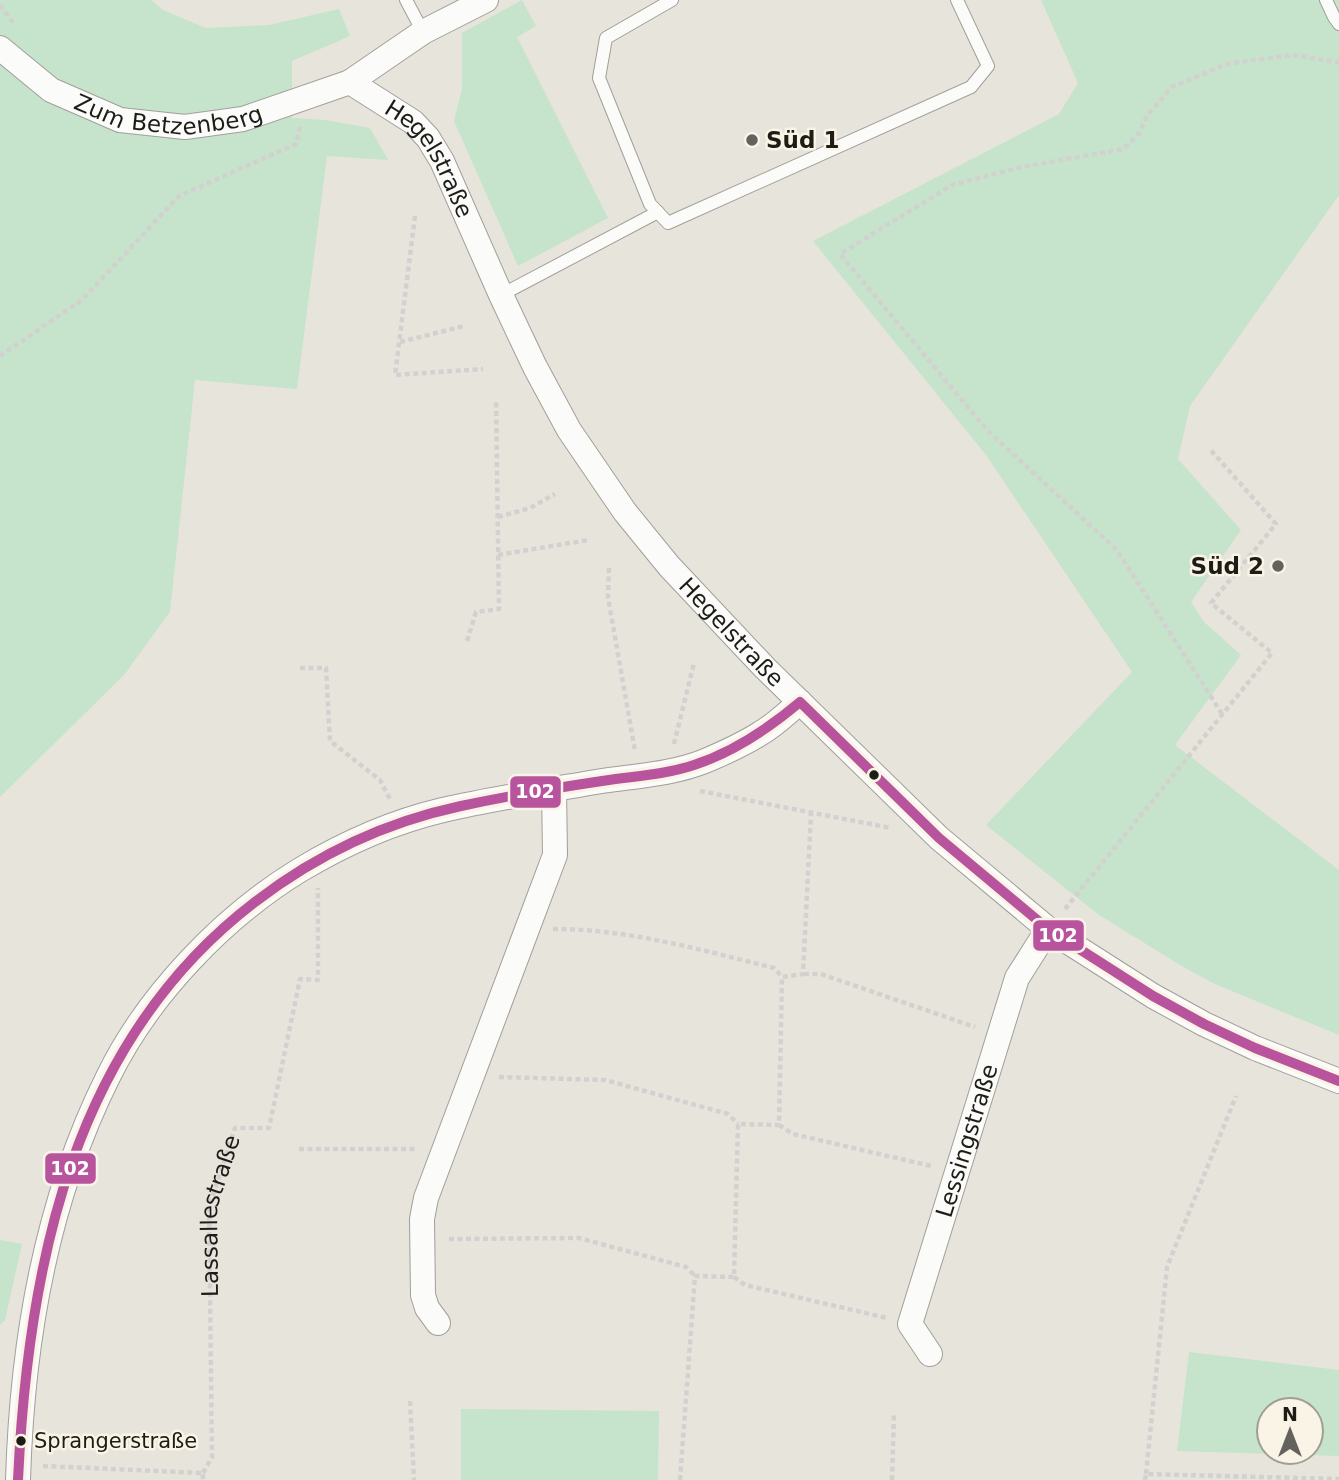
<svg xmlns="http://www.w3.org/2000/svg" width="1339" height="1480" viewBox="0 0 1339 1480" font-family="'DejaVu Sans',sans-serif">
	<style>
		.green { fill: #c6e3cc; fill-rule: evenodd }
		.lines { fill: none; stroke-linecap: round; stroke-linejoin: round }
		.lane-casing { stroke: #a29f99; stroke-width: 14 }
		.street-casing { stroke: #a29f99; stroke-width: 26 }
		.path { stroke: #d3d1cf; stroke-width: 4.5; stroke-dasharray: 5 3.5; stroke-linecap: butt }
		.lane { stroke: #fbfbfa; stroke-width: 12 }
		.street { stroke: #fbfbfa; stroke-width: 24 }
		.bus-1-casing { stroke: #f9f4e5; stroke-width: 16 }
		.bus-1 { stroke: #b8549e; stroke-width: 10 }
		.poi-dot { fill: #64625c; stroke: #f9f4e5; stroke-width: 2.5 }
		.bus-dot { fill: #1e1c17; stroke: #f9f4e5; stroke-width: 2.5 }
		.labels { text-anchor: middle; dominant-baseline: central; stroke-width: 5; stroke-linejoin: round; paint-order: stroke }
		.bus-label { font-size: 21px; fill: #1e1c17; stroke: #f9f4e5; text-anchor: start }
		.street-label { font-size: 23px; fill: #1e1c17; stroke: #f9f4e5 }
		.poi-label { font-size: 23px; font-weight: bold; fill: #1e1c17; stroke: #f9f4e5; text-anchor: start }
		.line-badge { stroke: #f9f4e5; stroke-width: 2.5 }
		.badge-label { font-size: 19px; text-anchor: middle; font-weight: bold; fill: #fff }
	</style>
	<rect width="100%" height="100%" fill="#e7e4dc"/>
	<g class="green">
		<path d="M0,0h151l12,10 43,18 63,-3 70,-16 11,27 -58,25v57l33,2 45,8 18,32 -61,-4 -30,233 -102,-9 -25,232 -46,63 -124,122z"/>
		<path d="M522,0l14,26 -19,11 91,181 -90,48 -64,-145 8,-33v-55z"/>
		<path d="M1041,0h298v195l-149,211 -12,53 63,71 -50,72 13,20 37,33 -66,90 164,125v165l-122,-50 -32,-17 -86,-53 -113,-90 146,-153 -146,-217 -173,-214 246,-127 19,-31z"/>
		<path d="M0,1240l22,4 -17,76 -5,5z"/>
		<path d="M1189,1352l150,18v86l-162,-5zM1269,1410h42v42h-42z"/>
		<path d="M461,1409l198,2 -1,69h-197z"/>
	</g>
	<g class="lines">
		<g class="lane-casing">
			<g id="lane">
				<path d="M406,0l17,32"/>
				<path d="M672,0l-66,38 -7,40 51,126 18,19 303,-136 17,-21 -31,-66"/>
				<path d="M1326,0l8,17 5,7"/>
				<path d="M501,295l157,-83"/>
			</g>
		</g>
		<g class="street-casing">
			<g id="street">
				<path id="s2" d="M0,48l51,42 69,30 65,7 58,-8 107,-37 73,-50 63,-32"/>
				<path id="s3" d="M350,82l63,40 15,16 14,23 59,134 34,72 34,63 56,82 44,54 96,102 174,170 109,91 105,67 51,28 51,24 84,33"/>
				<path d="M438,1323l-11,-15 -4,-13 -1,-76 4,-21 129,-343 -1,-66"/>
				<path id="s4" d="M930,1354l-20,-30 107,-346 31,-49"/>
				<path d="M18,1480c4,-138 28,-279 90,-403 40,-82 115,-160 192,-207 45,-27 92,-48 143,-60 52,-12 106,-20 159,-29 34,-5 71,-7 103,-20 19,-8 39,-17 56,-28 14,-8 26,-20 39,-31"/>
			</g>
		</g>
		<g class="path">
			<path d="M0,5l14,19"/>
			<path d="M415,216l-20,159 88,-6"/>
			<path d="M400,342l64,-16"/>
			<path d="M0,356l82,-56 97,-104 117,-52 4,-17"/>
			<path d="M498,517l32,-9 25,-14"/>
			<path d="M498,555l90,-15"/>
			<path d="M609,568l-1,29 27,154"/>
			<path d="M467,641l9,-29 23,-3 -3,-210"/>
			<path d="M300,668h26l4,73 50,39 10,19"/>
			<path d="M1222,714l-105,-164 -130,-120 -147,-176 112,-69 65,-17 106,-19 15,-14 9,-19 25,-29 55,-23 64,-9 48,7"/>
			<path d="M674,744l20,-81"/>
			<path d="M700,791l191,37"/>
			<path d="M1065,909l207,-256 -61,-50 65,-79 -67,-76"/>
			<path d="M553,929c75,0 149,21 221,39l8,9"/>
			<path d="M804,974h17l154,53"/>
			<path d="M499,1077l106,3 123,34 10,10"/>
			<path d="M779,1125l14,9 138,32"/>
			<path d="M299,1149h117"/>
			<path d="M449,1239l130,-1 107,29 9,9"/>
			<path d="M734,1277l11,8 142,33"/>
			<path d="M410,1401l4,79"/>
			<path d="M43,1466l160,7v7"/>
			<path id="s1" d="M203,1473l9,-16 -3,-250 26,-79h34l31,-149 18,1v-92"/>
			<path d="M1146,1474l21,-207 69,-171"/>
			<path d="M680,1480l15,-204 39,1 4,-153 41,1 3,-148 21,-3 8,-160"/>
			<path d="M892,1480l2,-67"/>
			<path d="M1145,1480l1,-6 193,5"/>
		</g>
		<use href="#lane" class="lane"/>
		<use href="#street" class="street"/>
		<g class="bus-1-casing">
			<path id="bus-1" d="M18,1480c10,-216 55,-439 237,-578 61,-47 131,-80 206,-96 47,-10 94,-18 141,-25 31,-5 62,-6 92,-16 40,-13 74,-36 106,-63l139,136 109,91 105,67 51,28 51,24 84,33"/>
		</g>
		<use href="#bus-1" class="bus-1"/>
	</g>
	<g class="poi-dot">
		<circle cx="752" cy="140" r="7"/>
		<circle cx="1278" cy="566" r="7"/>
	</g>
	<g class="bus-dot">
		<circle cx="874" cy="775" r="6"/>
		<circle cx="21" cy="1441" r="6"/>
	</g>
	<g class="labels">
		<g class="bus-label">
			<text x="34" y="1441">Sprangerstraße</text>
		</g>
		<g class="street-label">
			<text stroke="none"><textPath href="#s2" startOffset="189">Zum Betzenberg</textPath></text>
			<text stroke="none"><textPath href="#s3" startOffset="114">Hegelstraße</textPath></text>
			<text stroke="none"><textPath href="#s3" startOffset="681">Hegelstraße</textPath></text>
			<text stroke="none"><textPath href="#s4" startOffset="228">Lessingstraße</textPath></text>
			<text stroke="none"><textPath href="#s1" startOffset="261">Lassallestraße</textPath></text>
		</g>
		<g class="poi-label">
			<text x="766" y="140">Süd 1</text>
			<text x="1264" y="566" text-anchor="end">Süd 2</text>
		</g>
	</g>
	<g class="line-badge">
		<rect x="509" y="775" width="53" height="34" rx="7" fill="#b8549e"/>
		<rect x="1032" y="919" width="53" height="33" rx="7" fill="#b8549e"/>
		<rect x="44" y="1152" width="53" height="33" rx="7" fill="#b8549e"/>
	</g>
	<g class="badge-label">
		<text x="535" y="798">102</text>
		<text x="1058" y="942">102</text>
		<text x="70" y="1175">102</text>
	</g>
	<g transform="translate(1290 1431)"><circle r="33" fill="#f9f4e5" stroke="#a19e93" stroke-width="2"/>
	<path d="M0-5L12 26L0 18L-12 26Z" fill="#64625c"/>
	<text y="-10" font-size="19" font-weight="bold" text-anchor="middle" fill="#1e1c17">N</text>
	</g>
</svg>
